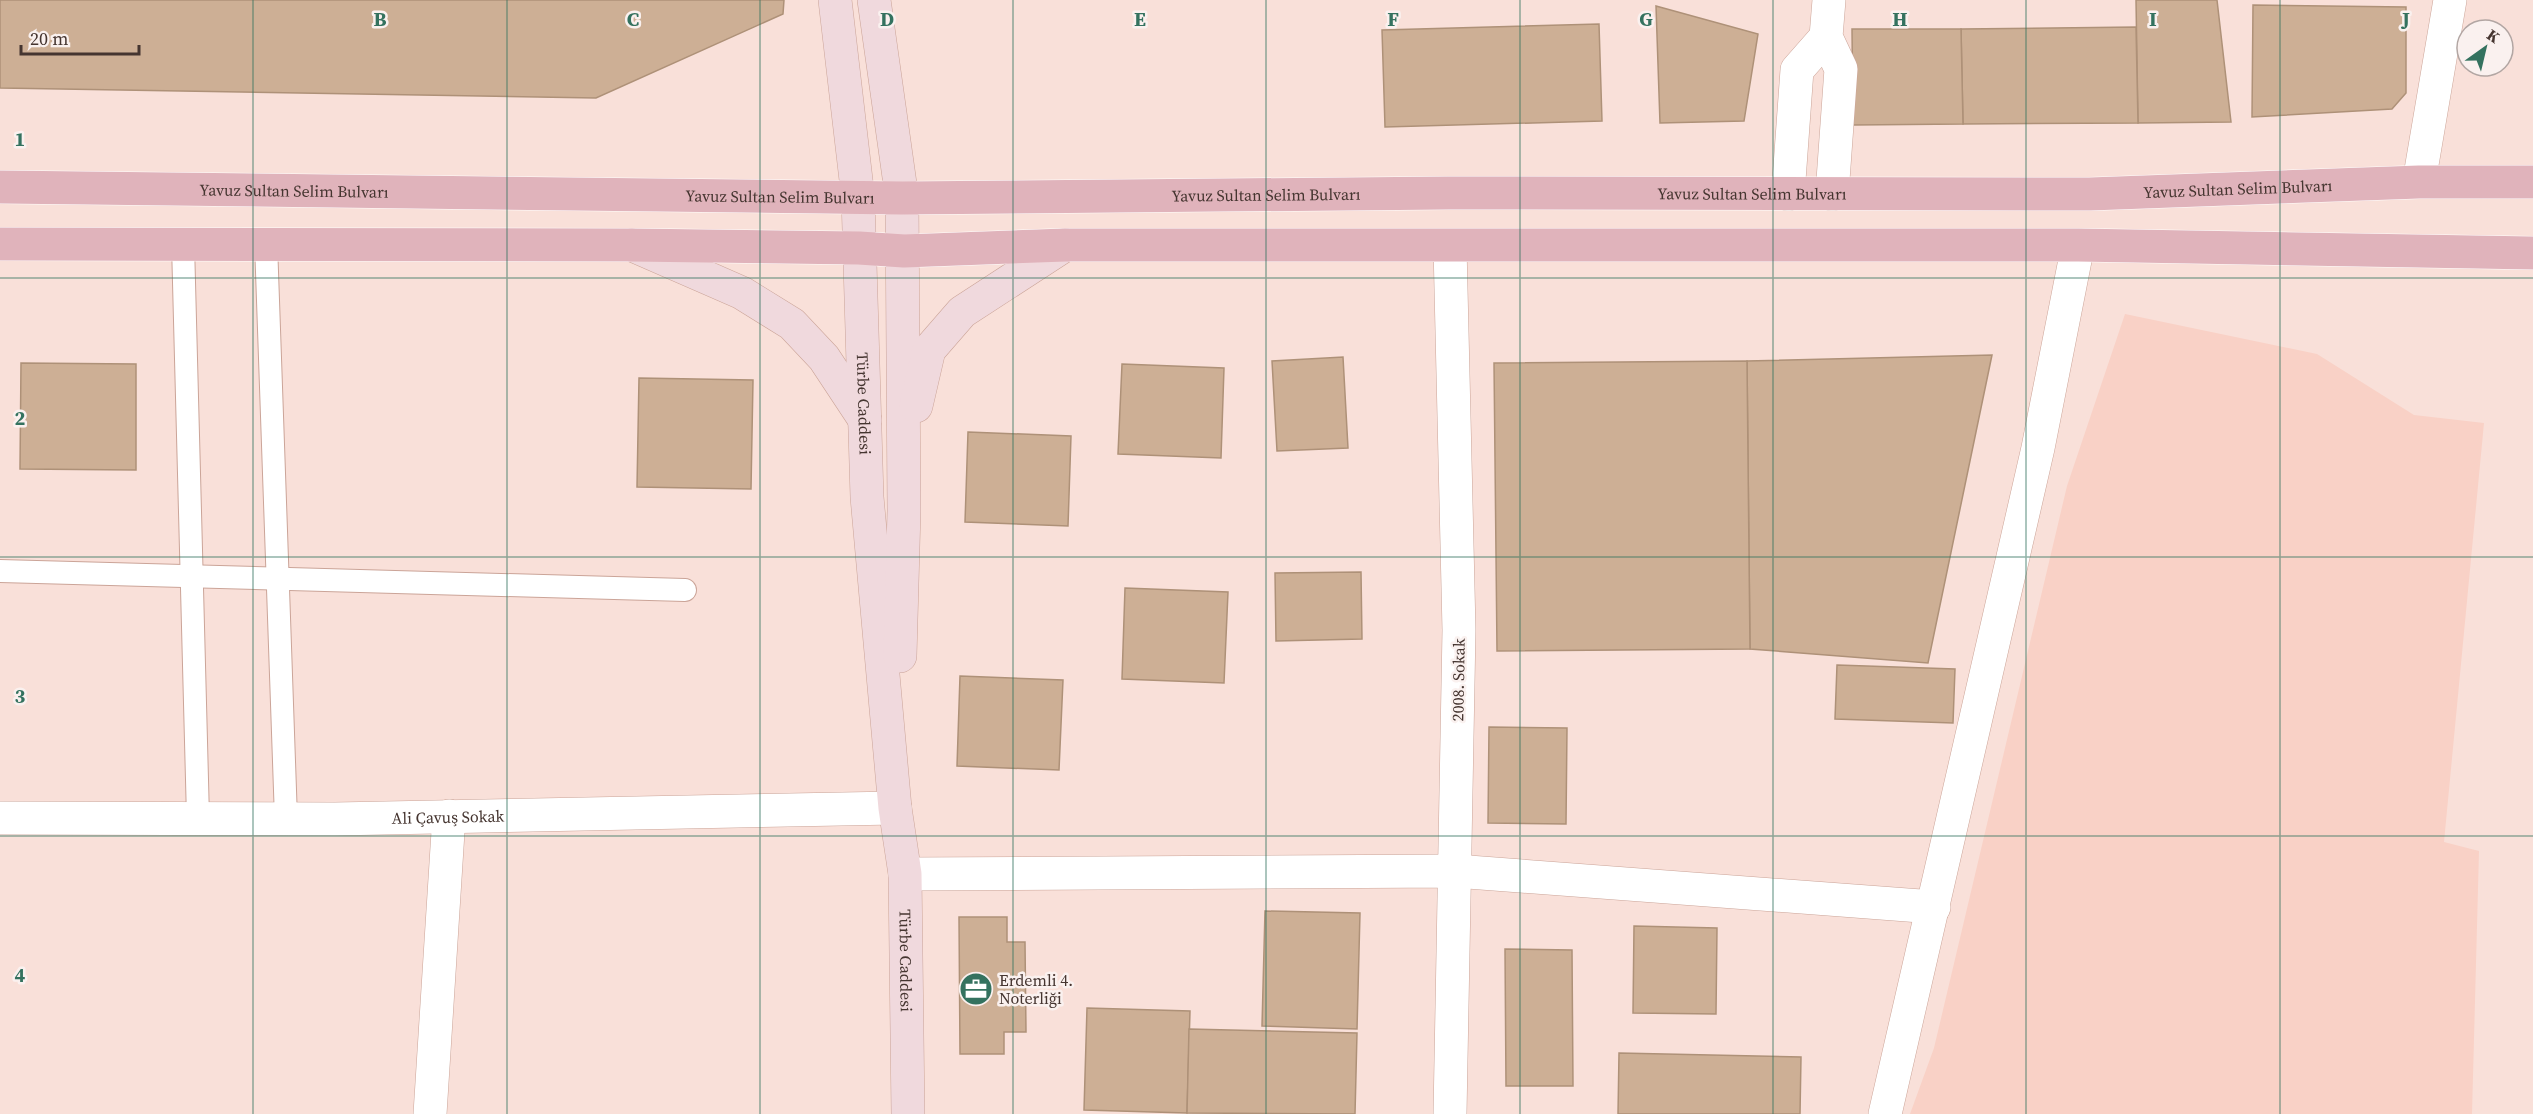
<svg xmlns="http://www.w3.org/2000/svg" width="2533" height="1114" viewBox="0 0 2533 1114" font-family="'Source Serif 4',serif">
	<style>
		.built { fill: #f9d1c6 }
		.building { fill: #cdaf95; stroke: #ae9178; stroke-width: 1.5 }
		.lines { fill: none; stroke-linecap: round; stroke-linejoin: round }
		.lane-casing { stroke: #cba498; stroke-width: 24 }
		.street-casing { stroke: #cba498; stroke-width: 34 }
		.secondary-casing { stroke: #cba498; stroke-width: 34 }
		.primary-casing { stroke: #fff; stroke-width: 34 }
		.lane { stroke: #fff; stroke-width: 22 }
		.street { stroke: #fff; stroke-width: 33 }
		.secondary { stroke: #f0d9dd; stroke-width: 33 }
		.primary { stroke: #e0b3bb; stroke-width: 33 }
		.grid { fill: none; stroke: #34725f; stroke-width: 1.5; stroke-opacity: 0.55 }
		.labels { text-anchor: middle; dominant-baseline: central; stroke-width: 5; stroke-linejoin: round; paint-order: stroke }
		.street-label { font-size: 16px; fill: #453530; stroke: #faf1ef }
		.poi-label { font-size: 16px; fill: #453530; stroke: #faf1ef; text-anchor: start }
		.grid-label { font-size: 20px; text-anchor: middle; font-weight: bold; fill: #34725f; stroke: #faf1ef; stroke-width: 5; stroke-linejoin: round; paint-order: stroke }
	</style>
	<rect width="100%" height="100%" fill="#f9e0d9"/>
	<path class="built" d="M2125,314l192,40 97,61 70,8 -40,419 35,9 -7,263h-562l24,-66 133,-562z"/>
	<g class="building">
		<path d="M0,0h784l-1,14 -187,84 -596,-10z"/>
		<path d="M2136,0h81l14,122 -93,1z"/>
		<path d="M2253,5l153,2v86l-14,16 -140,8z"/>
		<path d="M1656,6l102,28 -14,87 -84,2z"/>
		<path d="M1599,24l3,97 -217,6 -3,-97z"/>
		<path d="M2136,27l2,96 -175,1 -2,-95z"/>
		<path d="M1852,29h109l2,95 -110,1z"/>
		<path d="M1992,355l-64,308 -178,-14 -3,-288z"/>
		<path d="M1343,357l5,91 -71,3 -5,-90z"/>
		<path d="M1747,361l3,288 -253,2 -3,-288z"/>
		<path d="M21,363l115,1v106l-116,-1z"/>
		<path d="M1122,364l102,4 -3,90 -103,-4z"/>
		<path d="M639,378l114,2 -2,109 -114,-2z"/>
		<path d="M968,432l103,4 -3,90 -103,-4z"/>
		<path d="M1361,572l1,67 -86,2 -1,-68z"/>
		<path d="M1125,588l103,4 -4,91 -102,-4z"/>
		<path d="M1837,665l118,4 -2,54 -118,-4z"/>
		<path d="M960,676l103,4 -4,90 -102,-4z"/>
		<path d="M1489,727l78,1 -1,96 -78,-1z"/>
		<path d="M1265,911l95,2 -3,116 -95,-3z"/>
		<path d="M959,917h48v25h18l1,90h-22v22h-44z"/>
		<path d="M1634,926l83,2 -1,86 -83,-1z"/>
		<path d="M1505,949l67,1 1,136h-67z"/>
		<path d="M1087,1008l103,3 -3,102 -103,-3z"/>
		<path d="M1189,1029l168,4 -2,81 -168,-1z"/>
		<path d="M1619,1053l182,4 -1,57h-182z"/>
	</g>
	<g class="lines">
		<g class="lane-casing">
			<g id="lane">
				<path d="M266,243l20,576"/>
				<path d="M183,244l15,574"/>
				<path d="M0,571l685,19"/>
			</g>
		</g>
		<g class="street-casing">
			<g id="street">
				<path d="M1829,0l-3,37 15,32 -9,125"/>
				<path d="M2419,182l31,-182"/>
				<path d="M1788,194l9,-124 29,-33"/>
				<path d="M1450,246l9,384 -9,484"/>
				<path id="s1" d="M0,818l335,1 560,-11"/>
				<path d="M905,874l550,-3 479,36"/>
				<path d="M430,1114l19,-298"/>
				<path d="M1885,1114l153,-666 40,-203"/>
			</g>
		</g>
		<g class="secondary-casing">
			<g id="secondary">
				<path id="s2" d="M835,0l23,197 9,300 28,311 10,66 3,240"/>
				<path d="M874,0l28,198 2,313 -4,145"/>
				<path d="M632,245l110,48 50,31 32,34 41,62"/>
				<path d="M916,406l13,-56 33,-38 103,-67"/>
			</g>
		</g>
		<g class="primary-casing">
			<g id="primary">
				<path id="s3" d="M0,187l902,11 546,-5 642,1 329,-12h114"/>
				<path d="M0,244l632,1 227,3 45,3 161,-6h1013l455,8"/>
			</g>
		</g>
		<use href="#lane" class="lane"/>
		<use href="#street" class="street"/>
		<use href="#secondary" class="secondary"/>
		<use href="#primary" class="primary"/>
	</g>
	<path class="grid" d="M253,0v1114M507,0v1114M760,0v1114M1013,0v1114M1266,0v1114M1520,0v1114M1773,0v1114M2026,0v1114M2280,0v1114M0,278h2533M0,557h2533M0,836h2533"/>
	<defs>
		<g id="office-disc" transform="scale(1.725)"><circle r="9.5" fill="#34725f" stroke="#faf1ef"/><path d="M-6-3h4V-5.5h4V-3h4V5H-6ZM-1-4.5V-3h2v-1.5ZM-6 0V1H6V0Z" fill="#fff"/></g>
	</defs>
	<g fill-rule="evenodd">
		<use href="#office-disc" x="976" y="989"/>
	</g>
	<g class="labels">
		<g class="street-label">
			<text stroke="none"><textPath href="#s3" startOffset="2238">Yavuz Sultan Selim Bulvarı</textPath></text>
			<text stroke="none"><textPath href="#s3" startOffset="294">Yavuz Sultan Selim Bulvarı</textPath></text>
			<text stroke="none"><textPath href="#s3" startOffset="1752">Yavuz Sultan Selim Bulvarı</textPath></text>
			<text stroke="none"><textPath href="#s3" startOffset="1266">Yavuz Sultan Selim Bulvarı</textPath></text>
			<text stroke="none"><textPath href="#s3" startOffset="780">Yavuz Sultan Selim Bulvarı</textPath></text>
			<text stroke="none"><textPath href="#s2" startOffset="405">Türbe Caddesi</textPath></text>
			<text transform="translate(1458 680) rotate(-89)">2008. Sokak</text>
			<text stroke="none"><textPath href="#s1" startOffset="448">Ali Çavuş Sokak</textPath></text>
			<text stroke="none"><textPath href="#s2" startOffset="964">Türbe Caddesi</textPath></text>
		</g>
		<g class="poi-label">
			<text x="999" y="980">Erdemli 4.<tspan x="999" dy="18">Noterliği</tspan></text>
		</g>
	</g>
	<g class="grid-label">
		<text x="380" y="26">B</text>
		<text x="633" y="26">C</text>
		<text x="887" y="26">D</text>
		<text x="1140" y="26">E</text>
		<text x="1393" y="26">F</text>
		<text x="1646" y="26">G</text>
		<text x="1900" y="26">H</text>
		<text x="2153" y="26">I</text>
		<text x="2406" y="26">J</text>
		<text x="20" y="146">1</text>
		<text x="20" y="425">2</text>
		<text x="20" y="703">3</text>
		<text x="20" y="982">4</text>
	</g>
	<g transform="translate(2485 48) rotate(34)"><circle r="28" fill="#faf1ef" stroke="#b2a6a3" stroke-width="1.5"/>
	<path d="M0-4.5L10 22L0 15L-10 22Z" fill="#34725f"/>
	<text y="-9" font-size="16" font-weight="bold" text-anchor="middle" fill="#453530">K</text>
	</g>
	<path d="M21 45v9h118v-9" fill="none" stroke="#453530" stroke-width="3"/>
	<text x="30" y="45" font-size="18" fill="#453530" stroke="#faf1ef" stroke-width="4.5" paint-order="stroke">20 m</text>
</svg>
